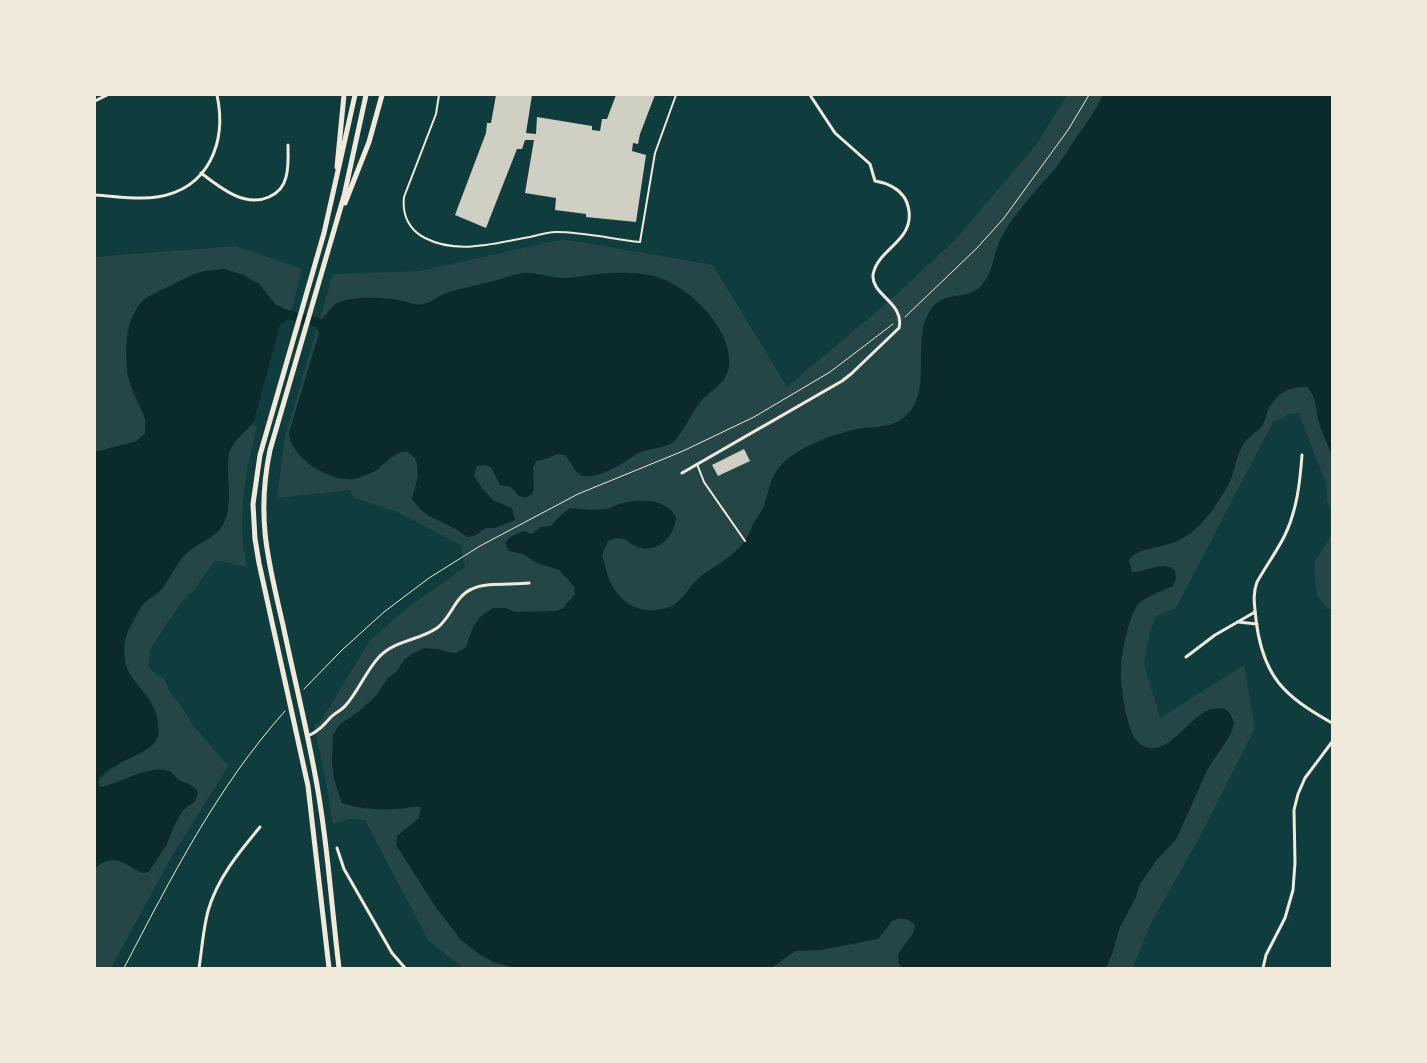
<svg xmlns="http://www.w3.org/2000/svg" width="1427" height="1063" viewBox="0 0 1427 1063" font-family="'IBM Plex Serif',serif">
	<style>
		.green { fill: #244646 }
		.water { fill: #0a2a2b }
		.building { fill: #cfcfc3 }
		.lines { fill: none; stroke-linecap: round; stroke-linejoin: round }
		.path { stroke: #f1e9da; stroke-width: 1 }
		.service { stroke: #f1e9da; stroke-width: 2 }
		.minor { stroke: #f1e9da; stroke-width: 3 }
		.trunk { stroke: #f1e9da; stroke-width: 5 }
	</style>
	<rect width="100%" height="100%" fill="#0f3d3e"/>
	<g class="green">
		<path d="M1067,95h265v417l-5,-11 -1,-17 -27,-71 -9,1 -17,8 -97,186 -20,8 -7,18 -5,30 16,54 84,-53 11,63 -52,103 -52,92 -18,45h-670l-35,-28 -63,-120 -16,-1 -16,5 -7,-42 -12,-57 6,-2 50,-83 36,-31 59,-42 -4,-22 -66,-34 -41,-13 -4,-8 -73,8 8,-61 48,-163 88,-3 142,-32 150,26 74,122 100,-84 68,-63 82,-96z"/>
		<path d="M236,246l66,23 -11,43 -16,-8 -7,-9 -94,-11 -32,17 -10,16 -5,15 -1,20 2,23 5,19 13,26 -1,14 -8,7 -42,11v-195z"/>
		<path d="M251,425l6,2c-12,46 -21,94 -10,140l-31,-7 -12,15 -10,16 -6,3 -21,29 -17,27 -2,16 5,6 11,7 6,13 11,14 13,21 13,14 21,25 -49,79h-1l-67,123h-16v-100c17,-14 31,-5 47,5l7,-2 34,-62 12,-8 -2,-15 -16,-7 -7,-8 -23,1 -40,14h-8l1,-8 22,-16 28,-15 9,-17 -2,-15 -6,-14 -22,-28 -3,-9 -2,-14 2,-15 18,-32 18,-15 24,-35 30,-20 6,-6 7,-28 -1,-35 2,-14 12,-18z"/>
		<path d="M1332,533v76h-5l-10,-14 -2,-18v-15z"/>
	</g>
	<g class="water">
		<path d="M1103,95h229v362c-3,-11 -9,-21 -12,-31 -5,-14 -2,-28 -13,-39 -17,-1 -31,6 -39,23 -2,5 -2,10 -5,14 -5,8 -14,12 -19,19 -9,14 -9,32 -18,46 -13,21 -25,41 -49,52 -14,7 -39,6 -48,19l3,12c15,1 30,-13 43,-1l1,8 -3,7c-7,3 -29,12 -34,17 -10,11 -18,51 -18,66 -1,16 5,54 13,68 3,5 9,10 15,11 21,4 40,-30 60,-38 4,-2 10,-1 15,-2l5,4 5,10 -3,12 -24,36 -30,68 -21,23 -16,23 -4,13 -17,32 -6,23 -7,16h-204c-14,-17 13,-26 13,-43l-6,-5 -9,-2 -8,3 -14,18 -57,11 -26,1 -24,17h-255l-23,-6 -14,-8 -18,-14 -26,-34 -39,-61 1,-9 22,-18 2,-11c-8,-1 -16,2 -24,2 -18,1 -37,0 -55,-6l-8,-23 -2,-18 1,-27 6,-10 19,-13 18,-16 11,-17 10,-8 7,-11 10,-7 10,-5 14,1 9,3 9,1 10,-6 7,-20 7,-10 13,-9h12l9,4 42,-1 7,-3 12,-14 -1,-8 -15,-16 -22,-7 -14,-9 -14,-3 -4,-8 5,-6 14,-6 7,3 10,-7 9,-1 3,-2 5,-6 12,-10c12,1 23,3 35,1 5,0 9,-4 15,-5 19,-6 45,-6 56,13 -1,17 -15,35 -35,31 -14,-3 -15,-16 -33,-7 -1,4 -4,8 -5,12 -1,4 1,8 2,12 4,22 18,43 42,45 8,1 22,-1 28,-6 8,-6 15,-18 23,-25 15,-13 37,-22 48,-40 3,-5 5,-10 7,-15 4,-6 8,-12 11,-18 5,-15 6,-30 18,-42 17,-17 51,-30 75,-35 18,-3 37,0 51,-15 25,-28 2,-74 23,-105 13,-18 35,-9 49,-22 13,-12 13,-33 21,-49 14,-26 35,-47 54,-69 8,-10 14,-21 21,-31 10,-15 20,-27 27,-43z"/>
		<path d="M225,269l18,6 16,9 16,20 9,5 38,10c6,-5 8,-12 15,-16 14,-7 46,-6 60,-3 10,1 16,6 26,4 8,-1 15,-8 23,-11 16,-5 32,-8 48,-12 12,-3 21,-8 33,-8 12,0 24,5 37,5 11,0 23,-3 34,-4 19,-2 38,-2 56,2 34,8 87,60 73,98 -4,11 -19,18 -26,27 -10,12 -16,29 -27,40 -9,9 -27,6 -39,14 -11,8 -45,30 -57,18 -6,-5 -8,-13 -13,-18l-8,-1 -8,4 -13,3 -3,7 1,20 -2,6 -7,4 -6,-2 -8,-9 -11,-2 -9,-18 -7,-2 -7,1 -3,9 7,12 12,13 19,8 3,12 -20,8h-9l-12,8 -7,1 -11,-8 -27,-13 -8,-6 -9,-11 6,-23 -1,-12 -2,-6 -7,-6c-13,-3 -23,13 -33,19 -6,3 -15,7 -22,8 -24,3 -62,-21 -64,-46l30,-100 -3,-6 -28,-8 -8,6 -2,7 -24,88c-6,12 -21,19 -25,33 -5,22 7,53 -8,75 -6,9 -24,16 -33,24 -12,9 -17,26 -26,37 -5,6 -13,9 -18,14 -7,8 -15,23 -18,34 -3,11 -3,26 3,36 13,21 26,27 29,53 1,4 1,11 -2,14 -9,17 -49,22 -58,41l1,5 2,1c17,-3 53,-25 69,-15 4,2 6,6 9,8 8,4 16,5 19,13l-3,8 -12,9 -9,16 -8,20 -17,25c-16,9 -26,-27 -54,-3v-416l42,-11 8,-7c0,-5 1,-11 0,-15 -4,-15 -13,-27 -17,-43 -4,-20 -2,-62 16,-76 9,-7 20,-11 30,-16 21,-11 27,-14 51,-15z"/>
	</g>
	<g class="building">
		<path d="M496,95h36l-6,38 10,1 1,-17 55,9v4l8,1 2,-12h5l9,-24h39l-15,39 -2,10 -5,-1 -1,8 14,4 -10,67 -50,-5v-3l-31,-4 1,-12 -31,-5 9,-53h-9l-3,9h-5l-31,79 -31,-13 31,-82 1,-10h4z"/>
		<path d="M744,449l6,12 -32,15 -6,-11z"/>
	</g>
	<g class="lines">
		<g class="path">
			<path d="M905,317l72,-69 27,-30 64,-88 21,-35"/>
			<path d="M304,689l38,-39 42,-38 45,-34 51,-32 98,-52 105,-43 71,-34 76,-45 63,-48"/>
			<path d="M124,968c47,-90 93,-181 161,-257"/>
		</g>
		<g class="service">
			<path d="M439,95l-3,19 -32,83c-2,18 5,33 21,41 33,17 70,5 105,-1 8,-2 18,-5 26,-5 28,0 56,7 84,10l15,-89 21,-58"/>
			<path d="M697,464l7,18 41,59"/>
		</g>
		<g class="minor">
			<path d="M95,101l12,-6"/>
			<path d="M201,173c18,14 44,35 68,24 9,-4 15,-11 17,-20 3,-10 2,-21 2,-32"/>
			<path d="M95,195c20,1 42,5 62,2 52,-8 70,-55 60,-102"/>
			<path d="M1302,455c-2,27 -5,55 -17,80 -8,16 -19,31 -28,47 -5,13 -2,25 -1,38 7,57 28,76 76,103"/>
			<path d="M682,473l160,-92 9,-7 48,-46c6,-25 -28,-33 -26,-53 4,-26 40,-33 36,-64 -1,-6 -2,-10 -5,-14 -7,-10 -17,-14 -29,-16l-5,-17 -35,-31 -25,-38"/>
			<path d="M1238,622l19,2"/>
			<path d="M1186,657l29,-22 40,-23"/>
			<path d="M308,736c11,-5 16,-11 23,-19 5,-5 11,-7 15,-12 13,-15 20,-34 33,-48 16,-17 39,-16 58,-29 14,-10 18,-32 35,-39 13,-7 41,-4 57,-6"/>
			<path d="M337,848l7,21 48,84 13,15"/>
			<path d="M199,968c3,-19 4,-38 9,-57 9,-32 31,-59 52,-84"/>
			<path d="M1263,968l3,-13 19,-37 8,-28 2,-27 -1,-53 4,-16 7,-16 27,-36"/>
		</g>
		<g class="trunk">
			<path d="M337,167l7,-72"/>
			<path d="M345,203l24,-61 13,-47"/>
			<path d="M329,968l-21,-182 -49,-223 -4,-24 -2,-35 7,-49 64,-222 31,-138"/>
			<path d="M339,968c-8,-66 -12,-133 -25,-199 -9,-48 -21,-96 -31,-144 -15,-64 -27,-108 -13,-175l74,-254 22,-101"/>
		</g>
	</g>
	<rect width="1427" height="1063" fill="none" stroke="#f1e9da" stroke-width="192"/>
</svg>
